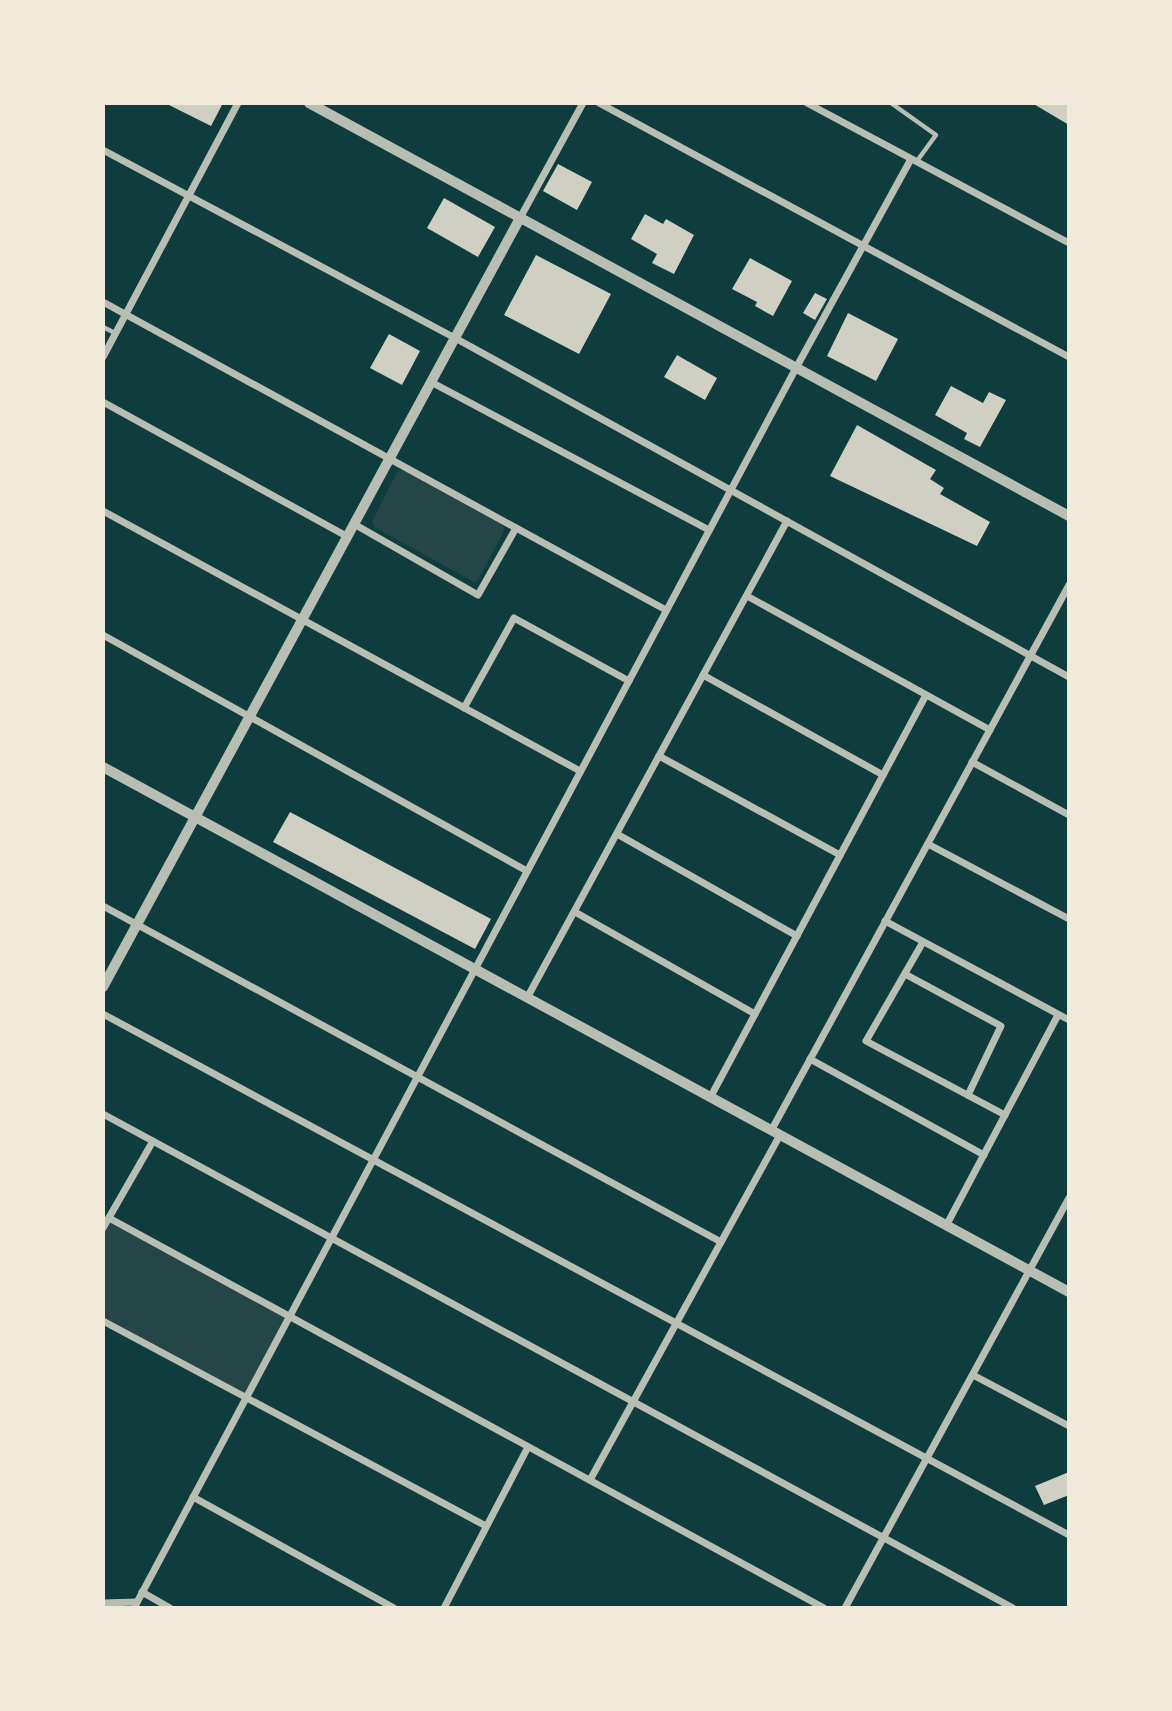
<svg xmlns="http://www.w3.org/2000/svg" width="1172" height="1711" viewBox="0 0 1172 1711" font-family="'PT Serif',serif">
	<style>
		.green { fill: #244646 }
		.building { fill: #cfcfc3 }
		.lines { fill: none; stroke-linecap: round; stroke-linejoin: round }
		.service { stroke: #b8beb3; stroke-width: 4.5 }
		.minor { stroke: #b8beb3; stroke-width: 7 }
		.tertiary { stroke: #b8beb3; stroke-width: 10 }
	</style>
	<rect width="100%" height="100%" fill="#0f3d3e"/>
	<g class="green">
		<path d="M405,470l98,55 1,6 -26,49 -4,2 -100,-55 -2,-6 26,-50z"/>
		<path d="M109,1218l180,98 -43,82 -143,-77v-93z"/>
	</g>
	<g class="building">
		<path d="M165,103h58l-12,23z"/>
		<path d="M1032,103h37v22z"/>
		<path d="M558,164l34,18 -15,28 -34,-19z"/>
		<path d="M444,198l51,29 -17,30 -51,-29z"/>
		<path d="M645,214l18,10 3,-5 28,16 -20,39 -22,-11 5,-9 -26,-15z"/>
		<path d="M536,255l75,39 -32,60 -75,-39z"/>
		<path d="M750,258l42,23 -19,35 -18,-10 2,-4 -25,-13z"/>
		<path d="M815,293l12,6 -12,21 -12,-7z"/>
		<path d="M848,313l50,26 -22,42 -49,-25z"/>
		<path d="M389,334l31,17 -18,34 -32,-17z"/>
		<path d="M677,355l40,23 -12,22 -41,-23z"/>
		<path d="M951,386l32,17 6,-11 17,8 -26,47 -16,-8 3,-6 -32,-18z"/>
		<path d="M857,425l79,45 -6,9 14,9 -4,6 50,28 -13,24 -147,-70z"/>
		<path d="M290,812l201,107 -16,30 -202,-107z"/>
		<path d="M1069,1472v23l-25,10 -9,-19z"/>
	</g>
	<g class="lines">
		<g class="service">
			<path d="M891,103l45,32 -19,26"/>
			<path d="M103,327l12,6"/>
		</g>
		<g class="minor">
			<path d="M599,103l470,254"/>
			<path d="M807,103l262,140"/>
			<path d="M103,150l352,188 614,339"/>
			<path d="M520,218l63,-115"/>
			<path d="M103,302l563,308"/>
			<path d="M103,357l135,-254"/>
			<path d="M431,382l278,148"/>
			<path d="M103,402l245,135"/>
			<path d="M103,511l477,260"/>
			<path d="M354,524l124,71 38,-67"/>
			<path d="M747,596l243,134"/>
			<path d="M103,635l424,236"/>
			<path d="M703,675l180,100"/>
			<path d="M464,708l50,-90 115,63"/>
			<path d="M659,756l181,99"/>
			<path d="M972,762l97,53"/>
			<path d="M617,834l180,102"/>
			<path d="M928,844l141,75"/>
			<path d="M103,906l618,336"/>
			<path d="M575,912l180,102"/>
			<path d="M885,921l184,99"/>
			<path d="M923,942l-57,99 139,74"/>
			<path d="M905,974l96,52 -33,69"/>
			<path d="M527,998l260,-477"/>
			<path d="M103,1014l966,521"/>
			<path d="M810,1059l174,96"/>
			<path d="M710,1098l216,-403"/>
			<path d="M103,1114l910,494"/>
			<path d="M771,1131l298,-546"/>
			<path d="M109,1218l715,390"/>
			<path d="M946,1226l112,-211"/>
			<path d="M103,1228l50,-87"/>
			<path d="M103,1321l383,205"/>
			<path d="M973,1375l96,51"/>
			<path d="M590,1480l190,-345"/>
			<path d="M193,1497l201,111"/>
			<path d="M142,1592l28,16"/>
			<path d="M103,1603l34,-1"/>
			<path d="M134,1608l662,-1240 115,-209"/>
			<path d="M444,1608l84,-161"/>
			<path d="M845,1608l224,-410"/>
		</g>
		<g class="tertiary">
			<path d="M309,103l760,413"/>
			<path d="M103,767l966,525"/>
			<path d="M103,987l417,-769"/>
		</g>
	</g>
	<rect width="1172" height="1711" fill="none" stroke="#f1e9da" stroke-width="210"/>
</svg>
